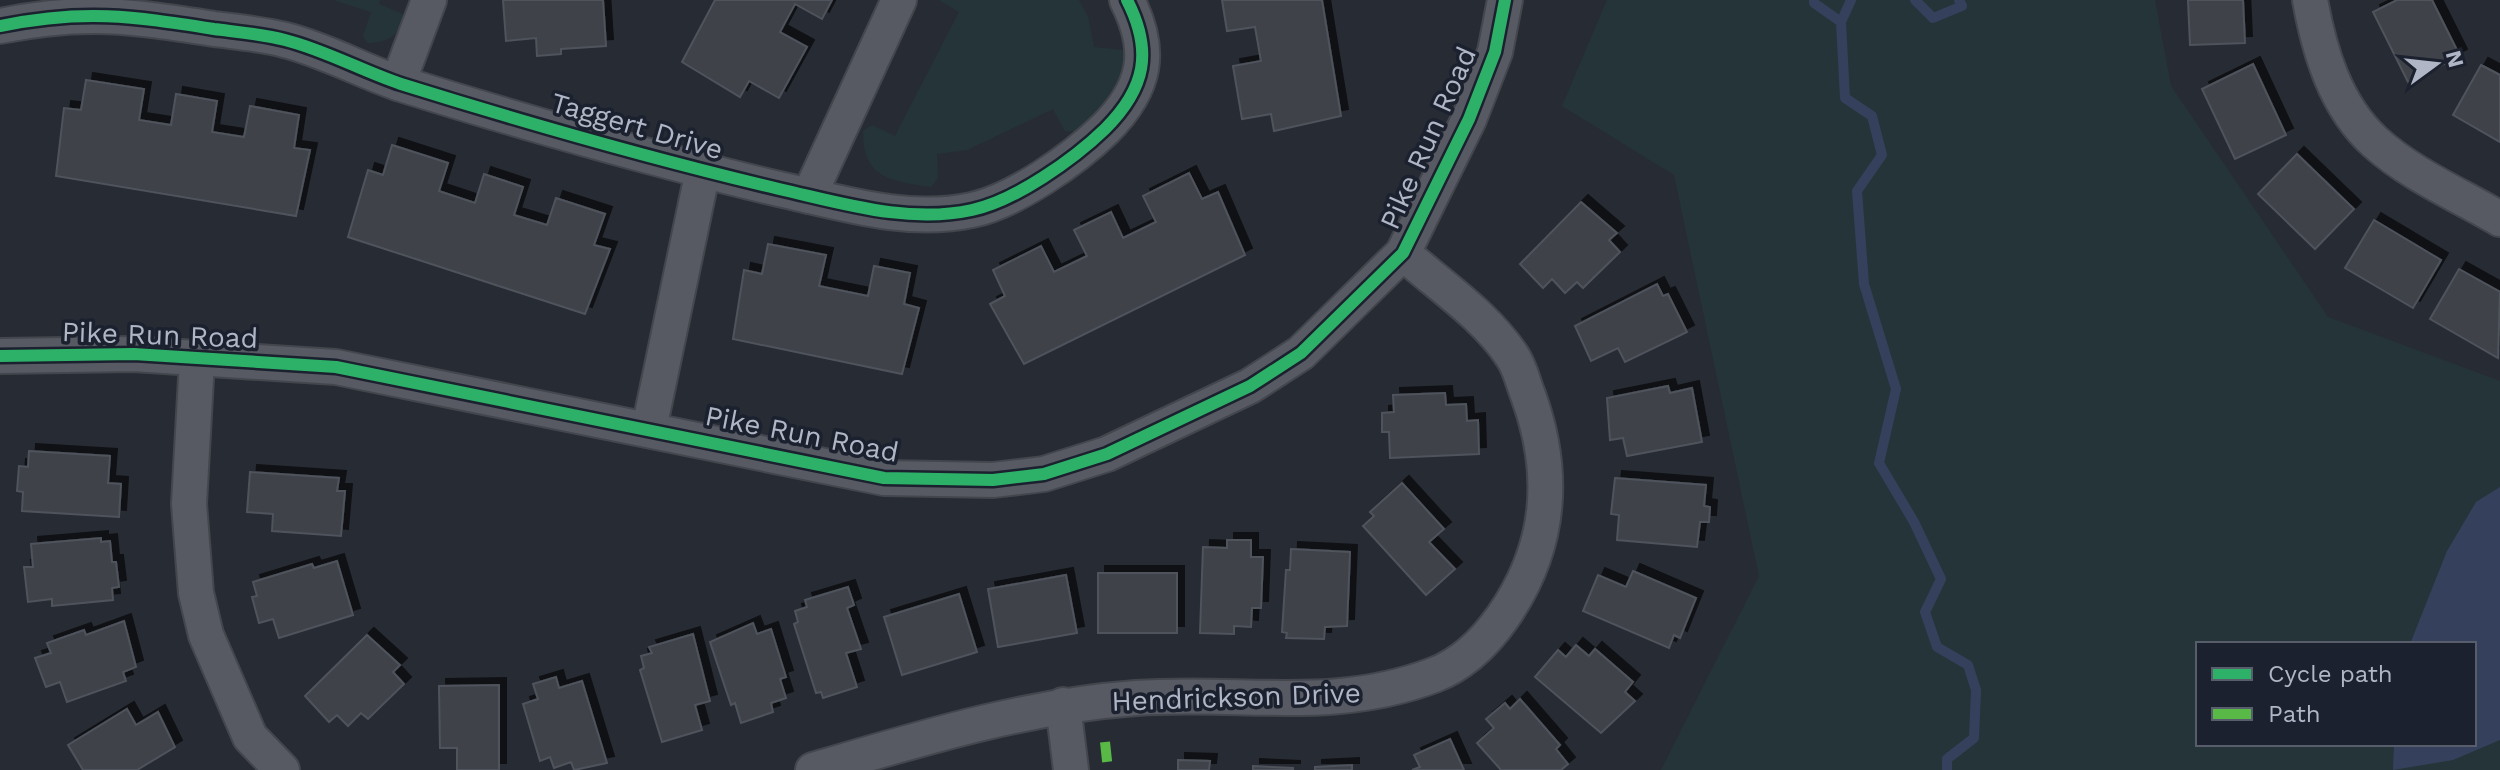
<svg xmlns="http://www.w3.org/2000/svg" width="2500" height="770" viewBox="0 0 2500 770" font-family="'Work Sans',sans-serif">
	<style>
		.green { fill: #243439; fill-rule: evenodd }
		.water { fill: #35415c }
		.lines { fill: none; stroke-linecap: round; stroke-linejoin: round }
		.stream { stroke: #35415c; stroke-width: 10 }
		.building { fill: #3f424a; stroke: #4f535c; stroke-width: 2; filter: url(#shadow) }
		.minor-casing { stroke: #43464d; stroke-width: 38 }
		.minor { stroke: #575a63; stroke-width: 34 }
		.quiet { stroke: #58b947; stroke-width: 10; stroke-dasharray: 20 10; stroke-linecap: butt }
		.cycleway-casing { stroke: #1b212e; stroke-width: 17 }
		.cycleway { stroke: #2db169; stroke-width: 12 }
		.labels { text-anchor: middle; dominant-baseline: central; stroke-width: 7; stroke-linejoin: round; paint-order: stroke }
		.street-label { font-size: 28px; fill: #b1b6c6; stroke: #1b212e }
	</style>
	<defs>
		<filter id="shadow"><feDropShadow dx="7" dy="-7" stdDeviation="0" flood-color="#0009"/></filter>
	</defs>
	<rect width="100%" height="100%" fill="#272b34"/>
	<g class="green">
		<path d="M333,0h47l-1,4 26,11c-5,20 -17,28 -38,28l-4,-7 8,-24z"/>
		<path d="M939,0h140l9,17 6,30 31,3c1,25 -30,88 -60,81l-12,-22 -86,41 -30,4 1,24 -7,9c-41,-6 -68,-9 -68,-56l9,-6 23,11 64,-124z"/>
		<path d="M1607,0h548l16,86 157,231 172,64v389h-839l98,-194 -85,-401 -112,-69zM2198,644h276v100h-276z"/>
	</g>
	<path class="water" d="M2500,487v253l-47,20 -60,10 1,-26h80v-100h-64l37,-93 29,-49z"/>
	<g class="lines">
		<g class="stream">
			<path d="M1814,0v3l27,19"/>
			<path d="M1851,0l-10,22 4,76 27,18 10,39 -25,36 7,93 32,105 -17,74 35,59 27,57 -16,33 12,35 31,18 8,25 -2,48 -27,21v11"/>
			<path d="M1915,0l18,18 29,-12 -3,-6"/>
		</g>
	</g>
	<g class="building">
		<path d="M503,0h100l3,46 -45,3v5l-24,2 -1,-18 -30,3z"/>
		<path d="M715,0h117l-10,19 -27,-15 -15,28 27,15 -28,51 -30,-17 -9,16 -58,-35z"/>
		<path d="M1222,0h100l19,116 -67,15 -3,-17 -29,5 -9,-53 28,-5 -6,-34 -28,4z"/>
		<path d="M2188,0h55l2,43 -55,2z"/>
		<path d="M2397,0h35l28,56 -52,26 -35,-70z"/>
		<path d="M2253,64l33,71 -51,24 -33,-70z"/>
		<path d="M2481,65l19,10v67l-47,-27z"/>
		<path d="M86,80l58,9 -5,31 32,5 5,-31 41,7 -5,31 32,5 6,-31 49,9 -5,33 16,2 -14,66 -240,-40 8,-68 17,2z"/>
		<path d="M392,145l56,18 -9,28 36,12 9,-29 39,13 -9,28 33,10 9,-27 49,16 -11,31 16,4 -25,65 -237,-77 20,-67 15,5z"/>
		<path d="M2297,154l57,55 -39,40 -57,-55z"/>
		<path d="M1189,173l13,26 16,-7 27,63 -221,109 -34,-60 15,-8 -12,-26 48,-24 13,26 33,-16 -13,-26 37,-18 12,26 33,-16 -13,-26z"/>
		<path d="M1581,202l36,31 -8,7 11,12 -37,36 -6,-6 -12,11 -13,-14 -9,9 -23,-24z"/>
		<path d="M2374,220l67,40 -28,48 -68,-40z"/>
		<path d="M768,244l58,11 -7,31 49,10 6,-30 36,7 -6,31 15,4 -17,66 -169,-35 11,-69 18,4z"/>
		<path d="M2459,269l41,23 -2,66 -68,-39z"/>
		<path d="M1657,284l6,12 5,-2 19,38 -62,30 -7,-14 -27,13 -16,-35z"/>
		<path d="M1668,386l2,7 22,-5 10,54 -75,14 -4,-18 -13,2 -3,-42z"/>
		<path d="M1445,393l1,12 20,-1 1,17 11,-1 1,34 -89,4 -1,-26h-7v-19l12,-1 -1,-17z"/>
		<path d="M29,451l81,5 -2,27 13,1 -2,33 -97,-6 1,-19 -6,-1 2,-25 9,1z"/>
		<path d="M250,472l89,6 -2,13h8l-4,45 -69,-5 1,-17 -26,-2z"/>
		<path d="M1615,478l91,7 -2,21 6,1 -1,15h-9l-3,25 -80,-7 2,-25 -8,-1z"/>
		<path d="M1402,483l42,46 -15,13 26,27 -29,26 -63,-69 11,-10 -4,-4z"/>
		<path d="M101,538v4l9,-1 2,21h4l3,25 -7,1 1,12 -61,6v-7l-24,3 -4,-35h9l-2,-23z"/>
		<path d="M1227,540h24v17h12l-2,51h-9l-1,19 -17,-1v8l-34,-1 3,-86 24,1z"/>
		<path d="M1291,549l59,3 -3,74 -22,1 -1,12 -38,-1 1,-5 -5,-1 4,-62h4z"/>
		<path d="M337,561l16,54 -74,23 -6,-19 -14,4 -7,-26 5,-1 -4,-14 59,-18 2,4z"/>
		<path d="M1633,571l63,27 -16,40 -6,-3 -5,13 -86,-37 15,-36 28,12z"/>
		<rect x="1098" y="573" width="79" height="60"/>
		<path d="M1066,575l11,58 -79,14 -10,-58z"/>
		<path d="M848,587l6,18 -7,3 14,41 -15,4 11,34 -34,11 -2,-6 -5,1 -22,-69 4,-2 -3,-11 12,-4 -2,-7z"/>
		<path d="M959,594l18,58 -75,23 -18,-58z"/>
		<path d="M124,621l12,46 -13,5 3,9 -59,21 -7,-20 -14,5 -11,-29 16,-5 -4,-10 37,-13 2,5z"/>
		<path d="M753,623l4,11 14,-5 15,48 -6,2 6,19 -15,5 2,9 -32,11 -6,-20 -4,2 -21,-63z"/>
		<path d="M693,634l17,67 -15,4 7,25 -40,12 -22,-72 4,-2 -3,-12 11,-3 -3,-6z"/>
		<path d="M367,635l33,30 -7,7 11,12 -36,35 -7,-6 -13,13 -11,-11 -8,7 -24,-26z"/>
		<path d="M1576,645l13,11 6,-7 38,33 -8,10 10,9 -34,32 -66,-56 23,-27 8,7z"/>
		<path d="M556,677l3,11 23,-7 25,82 -33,7 -3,-8 -17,6 -4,-11 -10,4 -17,-57 15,-5 -5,-15z"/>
		<path d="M499,685v85h-42v-22h-17l-1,-62z"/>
		<path d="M1520,699l40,46 -4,4 12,15 -7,6h-60l-24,-27 17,-15 -8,-9 19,-16 5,6z"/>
		<path d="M127,709l9,16 22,-13 17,35 -38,23h-54l-15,-25z"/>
		<path d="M1450,739l14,31h-52l8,-3 -6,-12z"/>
		<path d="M1178,760l32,1 -1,9h-31z"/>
		<path d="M1352,765v5h-37v-3z"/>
		<path d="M1253,766l40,2v2h-40z"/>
	</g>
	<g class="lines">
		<g class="minor-casing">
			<g id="minor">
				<path d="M2310,0c9,50 25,106 65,142 35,32 84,53 125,77"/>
				<path d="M0,26c84,-17 131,-10 214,3 23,3 48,5 71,11 40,10 77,31 116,44 125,39 251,75 378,105 63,14 129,35 193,21 43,-9 102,-51 133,-81 41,-41 48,-78 22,-129"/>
				<path d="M398,83l31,-83"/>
				<path d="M809,196l90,-196"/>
				<path d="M0,356l134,-2 202,13 548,111 109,2 51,-6 63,-20 143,-68 51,-33 102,-100 66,-134 26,-67 10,-52"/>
				<path d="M197,360l-8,144 7,89 10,42 44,102 32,33"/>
				<path d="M649,429l54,-259"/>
				<path d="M1063,705l8,65"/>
				<path d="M813,770c106,-31 212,-64 323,-72 105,-8 195,16 298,-23 29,-11 51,-33 68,-57 49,-70 55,-143 26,-223 -5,-12 -8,-28 -16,-39 -27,-41 -73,-71 -109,-103"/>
			</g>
		</g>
		<use href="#minor" class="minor"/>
		<path class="quiet" d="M1105,742l3,28"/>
		<g class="cycleway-casing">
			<g id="cycleway">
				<path d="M0,26c84,-17 131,-10 214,3 23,3 48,5 71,11 40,10 77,31 116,44 125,39 251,75 378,105 63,14 129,35 193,21 43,-9 102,-51 133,-81 41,-41 48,-78 22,-129"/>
				<path d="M0,356l134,-2 202,13 548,111 109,2 51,-6 63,-20 143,-68 51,-33 102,-100 66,-134 26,-67 10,-52"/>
			</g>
		</g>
		<use href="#cycleway" class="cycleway"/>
	</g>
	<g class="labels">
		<g class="street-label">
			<text transform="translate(637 126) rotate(16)">Taggert Drive</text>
			<text transform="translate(1428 138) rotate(-66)">Pike Run Road</text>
			<text transform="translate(160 335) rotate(2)">Pike Run Road</text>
			<text transform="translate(802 434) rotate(11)">Pike Run Road</text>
			<text transform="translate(1236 697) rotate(-2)">Hendrickson Drive</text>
		</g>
	</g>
	<rect x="2196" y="642" width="280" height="104" fill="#1b212e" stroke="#575d6b" stroke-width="2"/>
	<rect x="2212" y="668" width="40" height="12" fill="#2db169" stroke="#575d6b" stroke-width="2"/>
	<text x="2268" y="682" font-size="24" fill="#b1b6c6">Cycle path</text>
	<rect x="2212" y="708" width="40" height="12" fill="#58b947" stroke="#575d6b" stroke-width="2"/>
	<text x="2268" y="722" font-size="24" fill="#b1b6c6">Path</text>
	<g transform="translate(2436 64) rotate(75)" stroke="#1b212e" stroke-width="6" paint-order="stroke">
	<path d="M0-6L14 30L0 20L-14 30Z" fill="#b1b6c6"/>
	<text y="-12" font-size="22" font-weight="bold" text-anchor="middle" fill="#b1b6c6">N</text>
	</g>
</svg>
